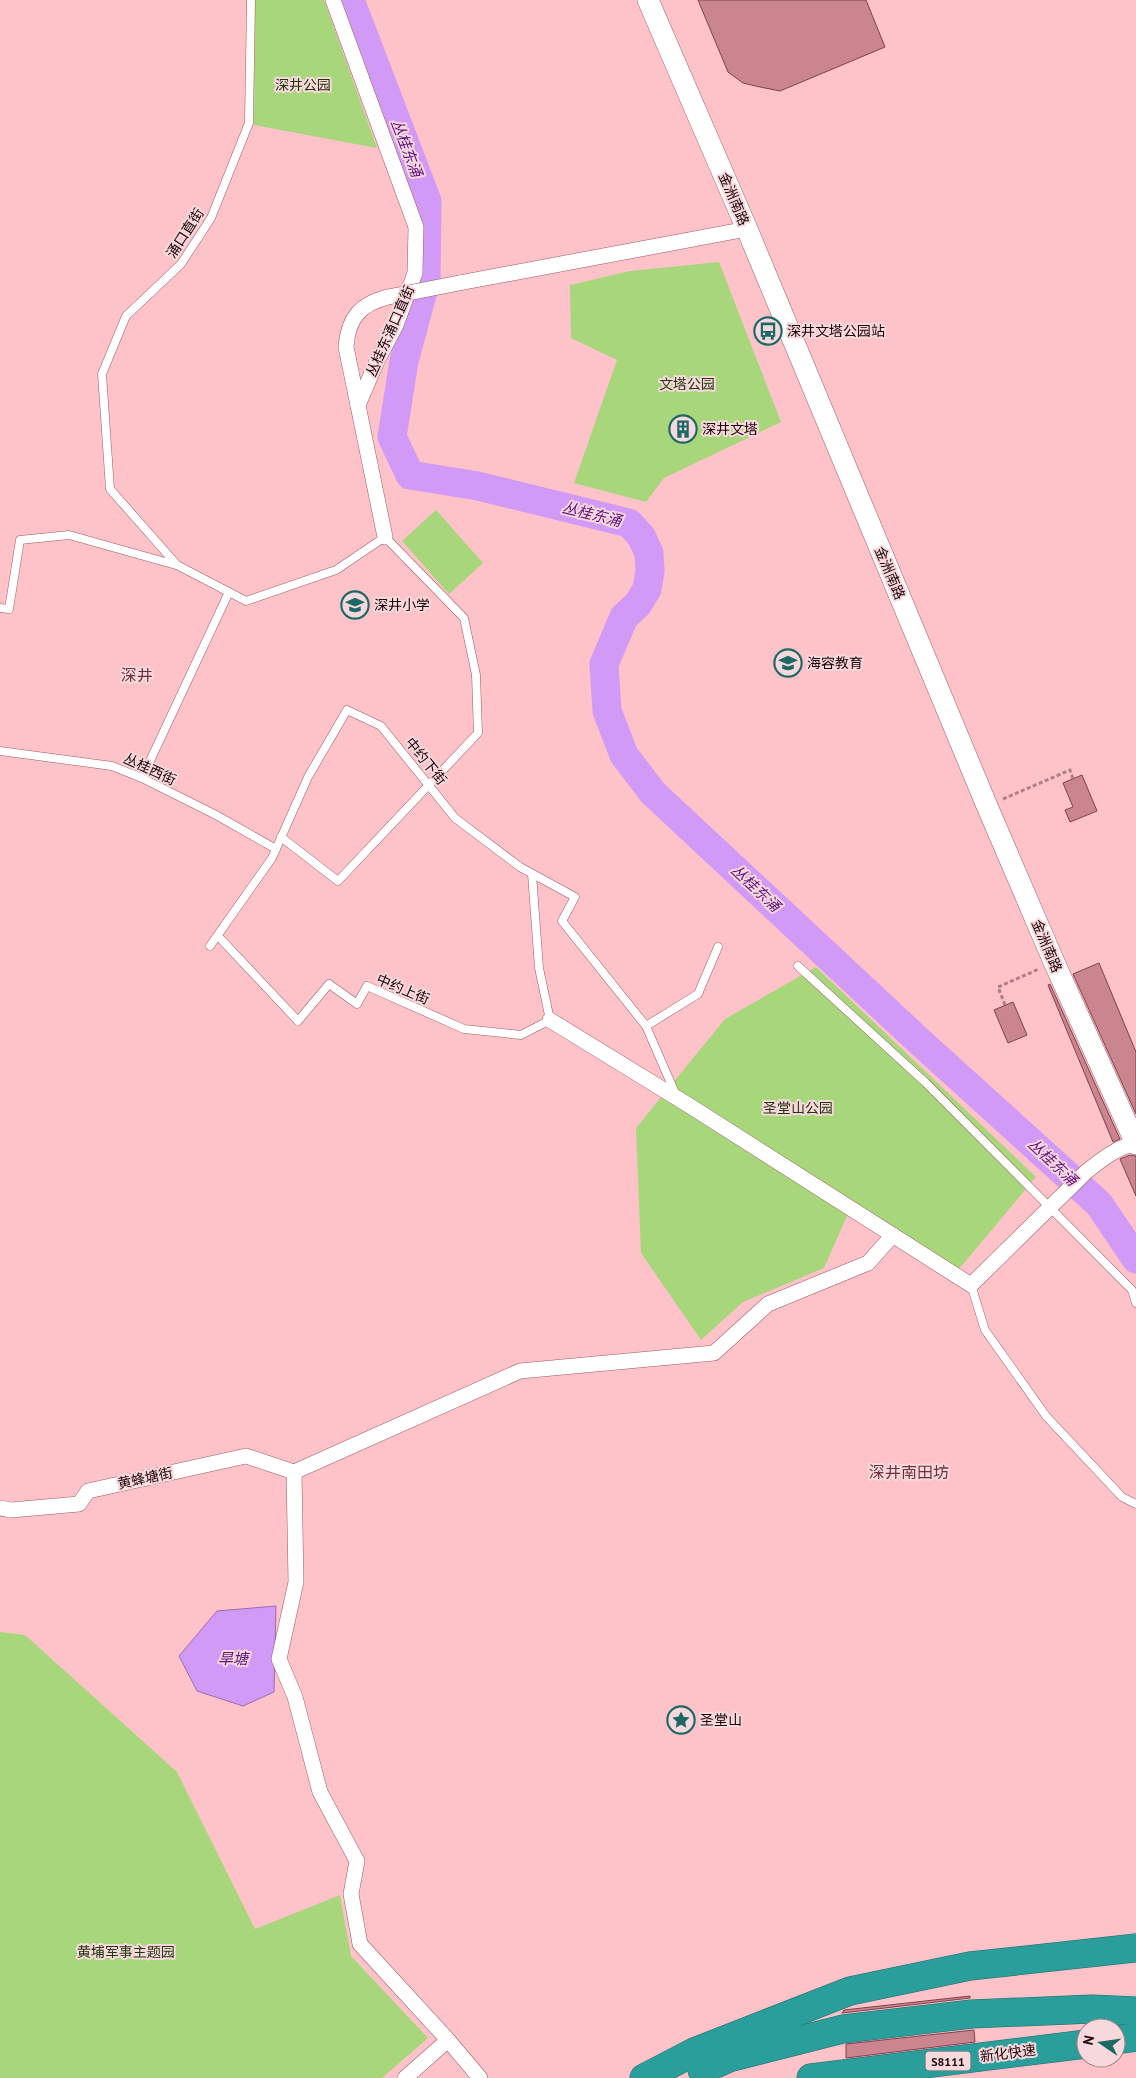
<svg xmlns="http://www.w3.org/2000/svg" width="1136" height="2078" viewBox="0 0 1136 2078" font-family="'PT Sans','Noto Sans SC',sans-serif">
	<style>
		.green { fill: #a7d77a }
		.water { fill: #d29af7; stroke: #9b6daf }
		.lines { fill: none; stroke-linecap: round; stroke-linejoin: round }
		.river { stroke: #d29af7; stroke-width: 29 }
		.building { fill: #cb858e; stroke: #7f414b }
		.lane-casing { stroke: #9c5a64; stroke-width: 9 }
		.street-casing { stroke: #9c5a64; stroke-width: 16 }
		.secondary-casing { stroke: #9c5a64; stroke-width: 22 }
		.highway-casing { stroke: #246867; stroke-width: 29 }
		.path { stroke: #ae7f85; stroke-width: 3; stroke-dasharray: 4 2.5; stroke-linecap: butt }
		.lane { stroke: #fff; stroke-width: 8 }
		.street { stroke: #fff; stroke-width: 15 }
		.secondary { stroke: #fff; stroke-width: 21 }
		.highway { stroke: #299e9a; stroke-width: 28 }
		.street-bridge-casing { stroke: #9c5a64; stroke-width: 16; stroke-linecap: butt }
		.street-bridge { stroke: #fff; stroke-width: 15 }
		.labels { text-anchor: middle; dominant-baseline: central; stroke-width: 4; stroke-linejoin: round; paint-order: stroke }
		.shield { fill: #f7d8dc; stroke: #5c4447; stroke-width: 1 }
		.shield-label { font-size: 12px; font-weight: bold; fill: #1a0407 }
		.park-label { font-size: 14px; fill: #23370e; stroke: #f7d8dc }
		.street-label { font-size: 14px; fill: #1a0407; stroke: #f7d8dc }
		.poi-label { font-size: 14px; fill: #1a0407; stroke: #f7d8dc; text-anchor: start }
		.water-label { font-size: 15px; font-style: italic; fill: #5d1381; stroke: #f7d8dc }
		.quarter-label { font-size: 16px; fill: #6f323d; stroke: #f7d8dc }
	</style>
	<rect width="100%" height="100%" fill="#fec2c9"/>
	<g class="green">
		<path d="M255,0h69l53,148 -123,-23z"/>
		<path d="M719,262l62,160 -117,56 -18,24 -72,-19 43,-123 -46,-22 -1,-53 60,-14z"/>
		<path d="M436,510l47,53 -34,31 -47,-53z"/>
		<path d="M816,967l220,210 -77,92 -108,-62 -27,61 -81,34 -42,38 -60,-87 -5,-125 89,-109z"/>
		<path d="M0,1632l25,3 152,137 78,157 85,-34 11,61 77,82 -46,40h-382z"/>
	</g>
	<path class="water" d="M276,1606l-2,86 -31,14 -46,-15 -18,-35 38,-45z"/>
	<g class="lines">
		<path class="river" d="M350,0l77,201 -1,79 -22,81 -12,76 18,38 68,11 151,37 12,13 8,17 1,18 -3,18 -9,15 -14,13 -20,47 3,47 17,44 29,38 266,248 180,163 37,55"/>
	</g>
	<g class="building">
		<path d="M698,0h168l19,47 -105,44 -20,-4 -17,-4 -15,-11z"/>
		<path d="M681,420l8,1 3,10 -6,7 -9,-2 -2,-9z"/>
		<path d="M1082,775l15,36 -27,11 -5,-12 8,-3 -10,-24z"/>
		<path d="M1099,963l37,89v62l-63,-140z"/>
		<path d="M1050,984l70,155 -7,3 -65,-157z"/>
		<path d="M1013,1002l14,33 -19,8 -14,-33z"/>
		<path d="M1130,1155l6,1v40l-16,-37z"/>
		<path d="M970,1996v2l-128,15 2,-3z"/>
		<path d="M974,2030l1,12 -129,16v-14z"/>
	</g>
	<g class="lines">
		<g class="lane-casing">
			<g id="lane">
				<path d="M251,0l-2,123 -38,95 -30,46 -55,52 -24,58 8,115 67,76 69,36 90,-31 49,-33 79,81 12,57 2,58 -140,148 -57,-44"/>
				<path d="M0,608l9,1 11,-69 49,-5 107,30"/>
				<path d="M0,751l112,15 30,12 74,37 60,34"/>
				<path d="M142,778l87,-186"/>
				<path d="M218,936l80,85 31,-37 28,20 10,-18 97,43 57,6 29,-15 -11,-52 -7,-94"/>
				<path d="M210,946l62,-88 36,-81 39,-67 34,16 74,92 65,49 55,30 -13,24 84,105"/>
				<path d="M798,966l128,117 206,207 4,13"/>
				<path d="M676,1095l-30,-69 52,-32 20,-47"/>
				<path d="M971,1285l14,45 61,86 76,81 14,7"/>
			</g>
		</g>
		<g class="street-casing">
			<g id="street">
				<path d="M333,0l83,227 -1,46 -19,52 -19,36 -19,44"/>
				<path d="M459,283l288,-54"/>
				<path d="M385,537l-39,-190c2,-29 14,-43 42,-50"/>
				<path d="M550,1020l140,86 281,179 115,-113c16,-13 30,-24 50,-29"/>
				<path d="M294,1472l2,110 -17,77 16,38 25,95 37,69 -6,33 9,50 88,96 32,38"/>
				<path d="M294,1472l226,-101 194,-18 54,-49 100,-41 25,-28"/>
				<path d="M0,1508l11,2 68,-6 9,-13 158,-35 48,16"/>
				<path d="M405,2078l43,-38"/>
			</g>
		</g>
		<g class="secondary-casing">
			<path id="secondary" d="M648,0l99,229 240,577 67,156 82,182"/>
		</g>
		<g class="highway-casing">
			<g id="highway">
				<path d="M1116,2040l20,-3"/>
				<path d="M702,2070l27,-12 114,-29 129,-15 120,-5 44,2"/>
				<path d="M644,2078l50,-26 156,-61 120,-25 166,-18"/>
				<path d="M811,2078l275,-34"/>
			</g>
		</g>
		<g class="path">
			<path d="M1003,799l67,-29 3,9"/>
			<path d="M1005,1005l-7,-18 41,-18"/>
		</g>
		<use href="#lane" class="lane"/>
		<use href="#street" class="street"/>
		<use href="#secondary" class="secondary"/>
		<use href="#highway" class="highway"/>
		<g class="street-bridge-casing">
			<path id="street-bridge" d="M388,297l71,-14"/>
		</g>
		<use href="#street-bridge" class="street-bridge"/>
	</g>
	<defs>
		<g id="bus-ring" transform="scale(1.4375)"><circle r="9.5" fill="#f7d8dc" stroke="#1b6865" stroke-width="1.5"/><path d="M-5-6H5V4H4V6H2V4H-2V6H-4V4H-5ZM-3.5-4V0h7V-4ZM-3.5 1.2v1.5H-2V1.2ZM2 1.2v1.5H3.5V1.2Z" fill="#1b6865"/></g>
		<g id="building-ring" transform="scale(1.4375)"><circle r="9.5" fill="#f7d8dc" stroke="#1b6865" stroke-width="1.5"/><path d="M-4-6H4V6H1V3H-1V6H-4ZM-2.5-4.3h1.7v1.8h-1.7ZM.8-4.3h1.7v1.8H.8ZM-2.5-1h1.7V.8h-1.7ZM.8-1h1.7V.8H.8Z" fill="#1b6865"/></g>
		<g id="school-ring" transform="scale(1.4375)"><circle r="9.5" fill="#f7d8dc" stroke="#1b6865" stroke-width="1.5"/><path d="M0-5L7-2L0 1L-7-2ZM-4 1L0 2.5L4 1V4Q0 6-4 4Z" fill="#1b6865"/></g>
		<g id="sight-ring" transform="scale(1.4375)"><circle r="9.5" fill="#f7d8dc" stroke="#1b6865" stroke-width="1.5"/><path d="M0-6L1.8-2.2L6-1.7L2.9 1.2L3.7 5.4L0 3.3L-3.7 5.4L-2.9 1.2L-6-1.7L-1.8-2.2Z" fill="#1b6865"/></g>
	</defs>
	<g fill-rule="evenodd">
		<use href="#bus-ring" x="768" y="331"/>
		<use href="#building-ring" x="683" y="429"/>
		<use href="#school-ring" x="355" y="605"/>
		<use href="#school-ring" x="788" y="663"/>
		<use href="#sight-ring" x="681" y="1720"/>
	</g>
	<g class="labels">
		<rect class="shield" x="925.5" y="2051.5" width="45" height="19" rx="4"/>
		<g class="shield-label">
			<text x="948" y="2061">S8111</text>
		</g>
		<g class="park-label">
			<text x="303" y="85">深井公园</text>
			<text x="687" y="384">文塔公园</text>
			<text x="798" y="1108">圣堂山公园</text>
			<text x="126" y="1952">黄埔军事主题园</text>
		</g>
		<g class="street-label">
			<text transform="translate(734 199) rotate(67)">金洲南路</text>
			<text transform="translate(185 233) rotate(-57)">涌口直街</text>
			<text transform="translate(390 331) rotate(-66)">丛桂东涌口直街</text>
			<text transform="translate(890 573) rotate(67)">金洲南路</text>
			<text transform="translate(426 761) rotate(51)">中约下街</text>
			<text transform="translate(150 769) rotate(25)">丛桂西街</text>
			<text transform="translate(1047 946) rotate(67)">金洲南路</text>
			<text transform="translate(403 989) rotate(23)">中约上街</text>
			<text transform="translate(145 1478) rotate(-12)">黄蜂塘街</text>
			<text transform="translate(1008 2053) rotate(-7)">新化快速</text>
		</g>
		<g class="poi-label">
			<text x="787" y="331">深井文塔公园站</text>
			<text x="702" y="429">深井文塔</text>
			<text x="374" y="605">深井小学</text>
			<text x="807" y="663">海容教育</text>
			<text x="700" y="1720">圣堂山</text>
		</g>
		<g class="water-label">
			<text transform="translate(407 148) rotate(69)">丛桂东涌</text>
			<text transform="translate(592 514) rotate(14)">丛桂东涌</text>
			<text transform="translate(756 888) rotate(43)">丛桂东涌</text>
			<text transform="translate(1053 1162) rotate(43)">丛桂东涌</text>
			<text x="233" y="1658">旱塘</text>
		</g>
		<g class="quarter-label">
			<text x="137" y="675">深井</text>
			<text x="909" y="1472">深井南田坊</text>
		</g>
	</g>
	<g transform="translate(1101 2043) rotate(283)"><circle r="24" fill="#f7d8dc" stroke="#9f8387"/>
	<path d="M0-4L9 19L0 12L-9 19Z" fill="#1b6865"/>
	<text y="-8" font-size="14" font-weight="bold" text-anchor="middle" fill="#1a0407">N</text>
	</g>
</svg>
